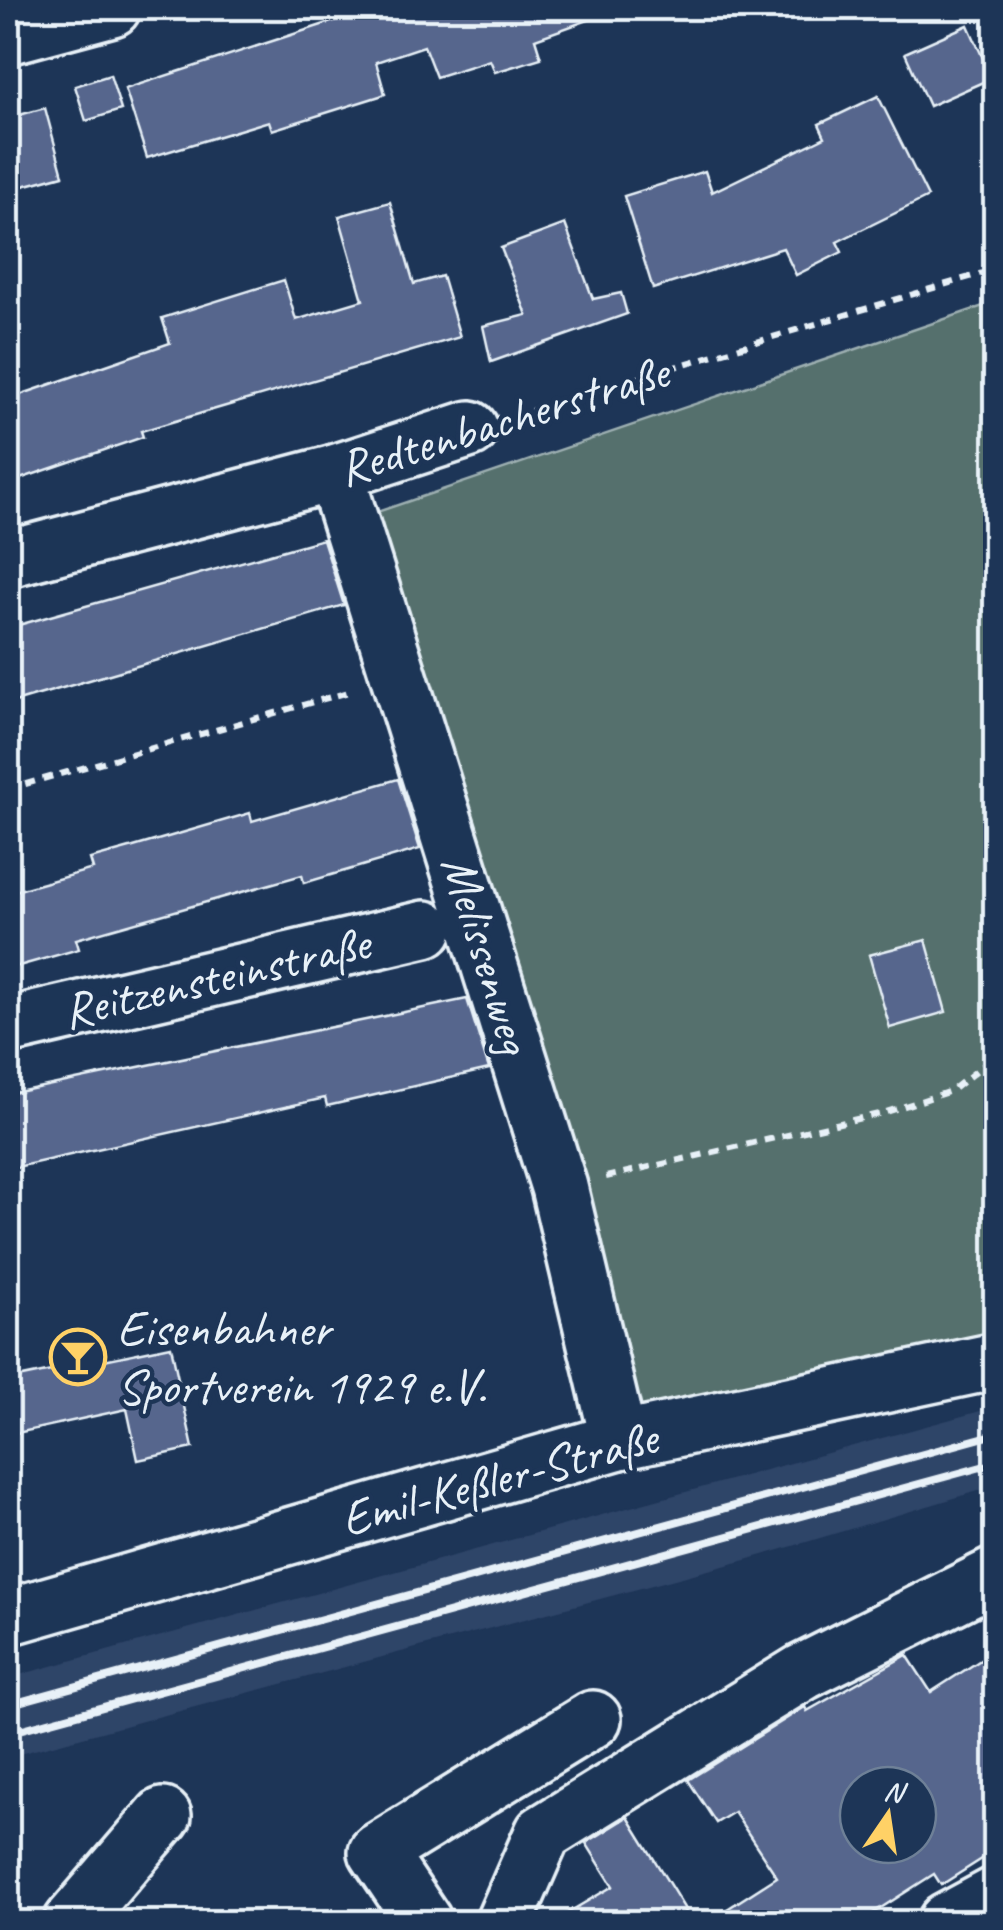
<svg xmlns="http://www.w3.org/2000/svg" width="1003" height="1930" viewBox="0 0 1003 1930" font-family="Caveat,sans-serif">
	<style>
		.built { fill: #2e4467 }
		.green { fill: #55706d; stroke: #9eb0b2; stroke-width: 2.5 }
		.building { fill: #56668d; stroke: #e8f1f8; stroke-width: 2.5; fill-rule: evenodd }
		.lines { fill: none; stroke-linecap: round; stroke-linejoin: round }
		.minor-casing { stroke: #e8f1f8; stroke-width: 62 }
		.major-casing { stroke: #e8f1f8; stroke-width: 62 }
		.path { stroke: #e8f1f8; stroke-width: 6; stroke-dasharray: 10 8; stroke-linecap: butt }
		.minor { stroke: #1d3557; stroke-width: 55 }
		.major { stroke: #1d3557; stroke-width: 55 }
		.rail { stroke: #e8f1f8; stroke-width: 8 }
		.labels { text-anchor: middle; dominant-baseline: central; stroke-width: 9; stroke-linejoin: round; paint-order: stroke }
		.street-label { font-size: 50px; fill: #e8f1f8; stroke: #1d3557 }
		.poi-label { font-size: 50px; fill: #e8f1f8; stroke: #1d3557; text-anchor: start }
	</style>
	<rect width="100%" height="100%" fill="#1d3557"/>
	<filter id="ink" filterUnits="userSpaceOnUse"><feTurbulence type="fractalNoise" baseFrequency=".01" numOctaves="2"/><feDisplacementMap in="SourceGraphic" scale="20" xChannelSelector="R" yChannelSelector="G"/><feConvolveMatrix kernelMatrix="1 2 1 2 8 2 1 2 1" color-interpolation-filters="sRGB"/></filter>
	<g filter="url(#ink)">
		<path class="built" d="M995,1407v79l-249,74 -738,197v-79z"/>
		<path class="green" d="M995,302v1031l-358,76 -263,-896z"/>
		<g class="building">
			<path d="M374,8h236l1,4 -76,27 6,19 -46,14 -5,-12 -54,17 -12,-31 -48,16 9,32 -5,2 -108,34 -3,-9 -122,37 -22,-69z"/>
			<path d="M968,25l24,53 -63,28 -24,-53z"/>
			<path d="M110,75l11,35 -35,11 -11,-35z"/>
			<path d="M878,96l50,101 -91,45 5,10 -46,23 -13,-27 -130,41 -29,-93 81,-25 7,21 113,-55 -6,-13z"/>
			<path d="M45,108l18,67 -55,15v-72z"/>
			<path d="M390,202l24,82 28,-8 18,61 -319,94 2,6 -135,46v-84l162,-56 -8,-25 122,-38 12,40 67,-20 -24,-84z"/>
			<path d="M565,224l28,75 28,-6 6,21 -136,48 -8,-36 44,-11 -26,-67z"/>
			<path d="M323,539l21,66 -336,99v-76z"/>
			<path d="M398,779l22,70 -116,34 -2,-8 -226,64 3,10 -71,20v-76l85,-24 -3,-10 40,-11 120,-35 2,8z"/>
			<path d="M926,940l20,72 -56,16 -21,-73z"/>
			<path d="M467,999l22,70 -162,37 -2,-8 -317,71v-75z"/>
			<path d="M171,1346l22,102 -55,12 -11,-51 -119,26v-55z"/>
			<path d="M996,1650v200l-55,35 -7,-11 -75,48h-152l70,-45 -43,-65 -18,11 -28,-43 117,-73 2,4 100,-56 24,37zM858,1785h60v60h-60z"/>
			<path d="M628,1817l58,94 -18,11h-116l61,-36 -27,-43z"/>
		</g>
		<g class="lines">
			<g class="minor-casing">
				<g id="minor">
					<path d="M8,36l104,-28"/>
					<path d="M335,473l224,714 60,254"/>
					<path d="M8,559l327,-86 135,-44"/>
					<path d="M8,1026l417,-97"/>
					<path d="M8,1617l611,-176 377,-80"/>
					<path d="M72,1922l91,-106"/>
					<path d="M424,1922l-47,-70 216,-133"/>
					<path d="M504,1922l39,-89 260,-161 193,-97"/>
				</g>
			</g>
			<g class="major-casing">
				<path id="major" d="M946,1922l50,-27"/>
			</g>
			<g class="path">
				<path d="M514,416l482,-147"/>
				<path d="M8,789l344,-98"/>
				<path d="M606,1177l277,-64 68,-22 45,-36"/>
			</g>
			<use href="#minor" class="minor"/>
			<use href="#major" class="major"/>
			<g class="rail">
				<path d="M8,1705l988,-271"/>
				<path d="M8,1733l988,-270"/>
			</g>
		</g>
	</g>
	<defs>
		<g id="bar-ring" transform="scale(2.875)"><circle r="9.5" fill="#1d3557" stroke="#ffd166" stroke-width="1.5"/><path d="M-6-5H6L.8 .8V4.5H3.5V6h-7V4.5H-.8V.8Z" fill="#ffd166"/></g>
	</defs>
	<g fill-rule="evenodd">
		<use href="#bar-ring" x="78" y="1357"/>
	</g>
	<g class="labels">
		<g class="street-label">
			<text transform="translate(503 420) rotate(-17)">Redtenbacherstraße</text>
			<text transform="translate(487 954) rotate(73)">Melissenweg</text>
			<text transform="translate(216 977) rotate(-13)">Reitzensteinstraße</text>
			<text transform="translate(499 1478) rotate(-15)">Emil-Keßler-Straße</text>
		</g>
		<g class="poi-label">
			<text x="117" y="1328">Eisenbahner<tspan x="117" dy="58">Sportverein 1929 e.V.</tspan></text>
		</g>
	</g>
	<rect width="1003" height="1930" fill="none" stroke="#1d3557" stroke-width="40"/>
	<rect x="20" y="20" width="963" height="1890" fill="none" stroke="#e8f1f8" stroke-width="4" filter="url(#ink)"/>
	<g transform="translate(888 1815) rotate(13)"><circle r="48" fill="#1d3557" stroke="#6e8097" stroke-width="2.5"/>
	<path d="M0-8L18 38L0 25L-18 38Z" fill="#ffd166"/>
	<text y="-15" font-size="28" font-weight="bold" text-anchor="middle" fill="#e8f1f8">N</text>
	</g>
</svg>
